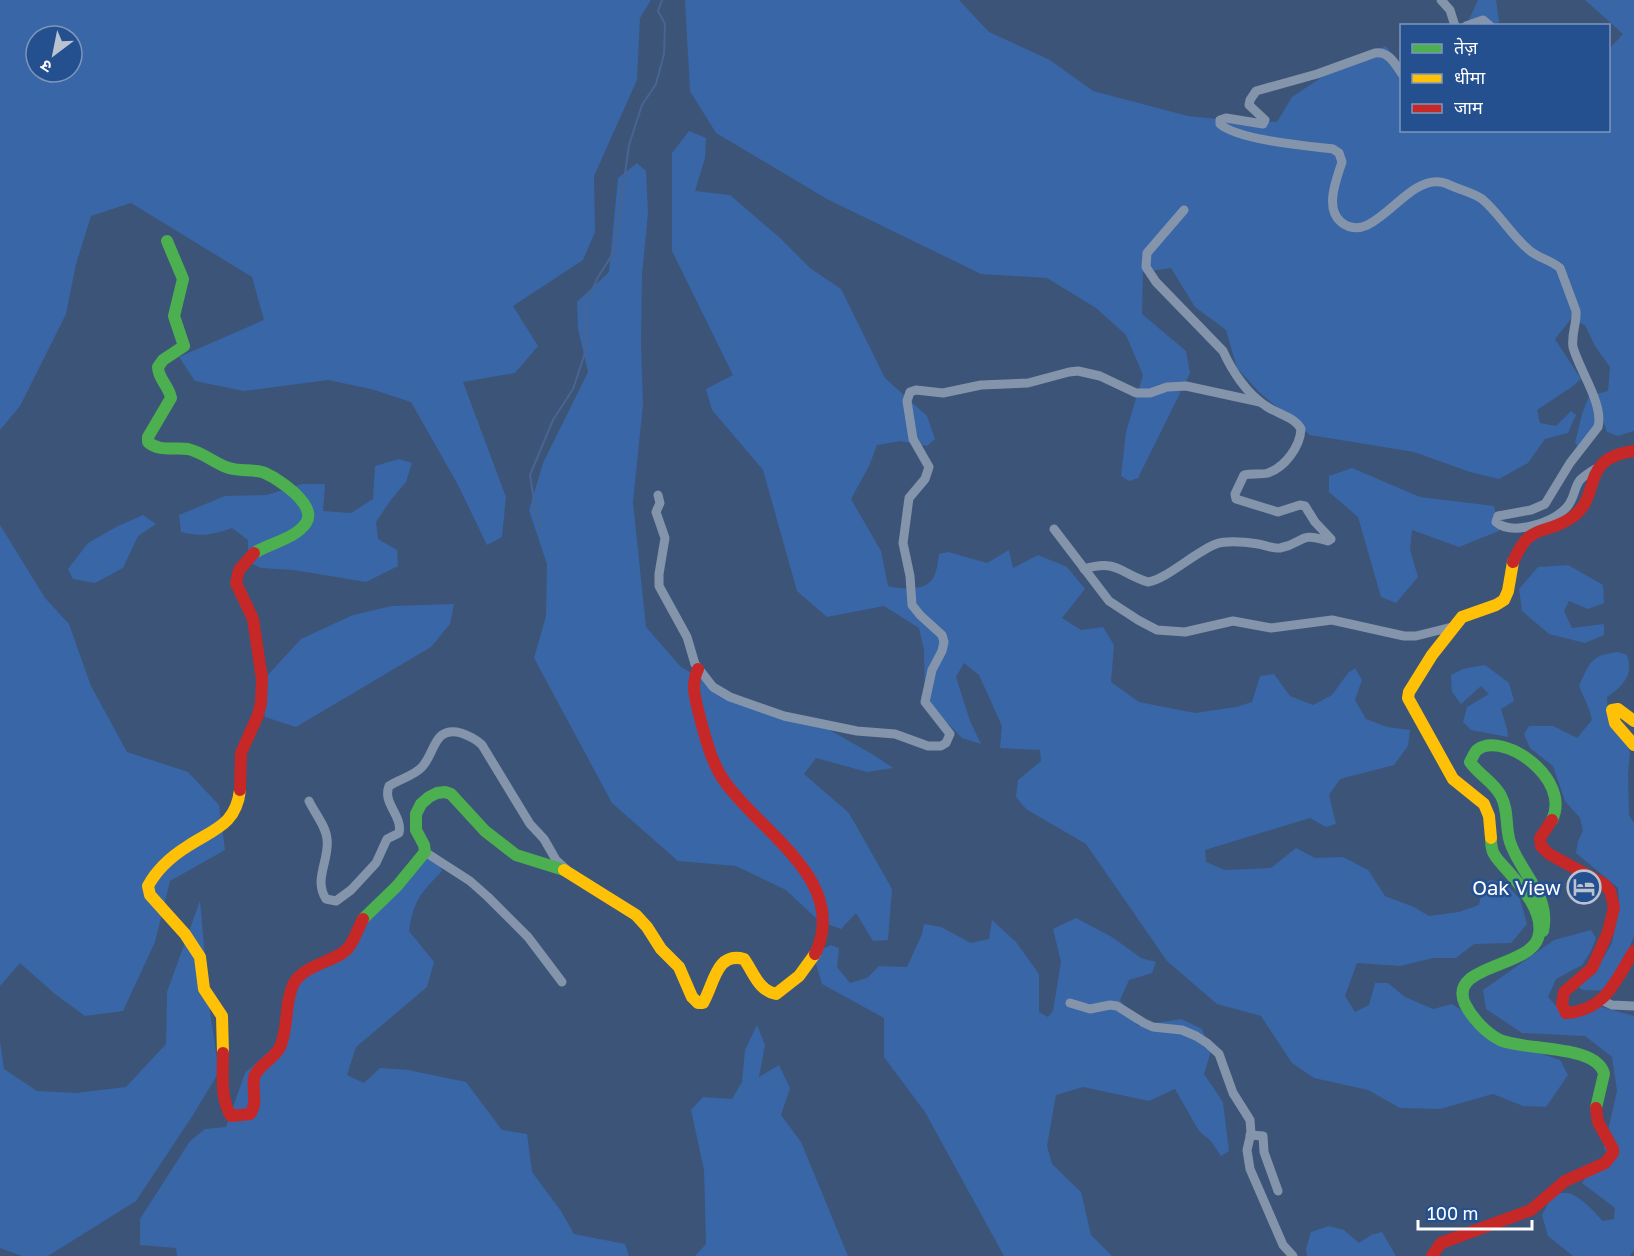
<svg xmlns="http://www.w3.org/2000/svg" width="1634" height="1256" viewBox="0 0 1634 1256" font-family="'Golos Text','Noto Sans Devanagari',sans-serif">
	<style>
		.green { fill: #3966a6; fill-rule: evenodd }
		.lines { fill: none; stroke-linecap: round; stroke-linejoin: round }
		.stream { stroke: #476492; stroke-width: 2 }
		.street { stroke: #8495ab; stroke-width: 9 }
		.fast { stroke: #4caf50; stroke-width: 12 }
		.slow { stroke: #ffc107; stroke-width: 12 }
		.jam { stroke: #c62828; stroke-width: 12 }
		.labels { text-anchor: middle; dominant-baseline: central; stroke-width: 5; stroke-linejoin: round; paint-order: stroke }
		.poi-label { font-size: 20px; fill: #fff; stroke: #245090; text-anchor: end }
	</style>
	<rect width="100%" height="100%" fill="#3c5478"/>
	<g class="green">
		<path d="M0,0h651l-11,18 -3,62 -43,96 1,56 -12,28 -70,46 25,40 -23,27 -52,9 43,115 -4,40 -15,8 -29,-60 -47,-83 -40,-13 -43,-9 -84,11 -49,-10 -16,-24 85,-37 -12,-43 -121,-74 -40,13 -15,48 -10,50 -46,92 -20,24zM36,36h36v36h-36z"/>
		<path d="M685,0h274l30,32 61,28 43,31 95,25 47,5 42,1 15,-25 30,-20 64,-31 15,19 1,65h206l1,-81 14,-15 -38,-34h49v431l-16,5 -11,-4 -6,-18 -8,19 -14,15 -4,-5 7,-29 7,-18 19,-5 2,-24 -15,-21 -10,-21 -14,-6 -16,20 26,40 -8,7 -36,24 3,13 16,3 15,-15 5,4 -8,18 -23,6 -17,24 -29,16 -29,-7 -56,-20 -104,-17 -51,-43 -22,-24 -11,-38 -31,-23 -24,-39 -28,4 -1,42 44,37 4,22 -52,105 -9,3 -8,-5 5,-44 17,-57 -17,-40 -30,-27 -49,-30 -66,-4 -154,-75 -111,-66 -26,-42z"/>
		<path d="M1478,0h18l3,21 -2,4 -31,1z"/>
		<path d="M689,131l17,7 -1,20 -10,33 35,4 49,42 31,31 31,21 44,89 42,38 8,23 -8,7 -26,-5 -24,4 -8,21 -18,33 30,52 7,35c13,3 37,6 45,-8 4,-6 5,-17 6,-24l9,-2 39,11 22,-13 4,18 25,-13 29,12 18,22 -23,29 19,12 22,-3 11,18 -3,37 28,20 56,11 41,-6 16,-5 8,-26 14,-2 16,22 23,9 19,-10 16,-22 7,-5 7,12 -7,20 11,19 21,8 23,3 -2,16 -14,19 -54,14 -11,16 7,29 -10,3 -16,-9 -105,32 1,12 19,8 46,-2 25,-20 19,10 28,-1 25,13 17,26 29,11 15,9 30,-4 20,-7 4,-19 7,-6 15,3 15,16 7,25 -16,19 -37,1 -18,14h-23l-33,8 -43,-3 -12,33 10,16 14,-7 6,-22h13l17,14 28,12 19,-5 17,11 29,24 62,21 8,15 -22,32 -23,-1 -30,-12 -53,15 -40,-1 -32,-18 -54,-12 -22,-15 -31,-47 -44,-12 -50,-43 -81,-117 -60,-35 -10,-12 2,-17 23,-19 -1,-11 -40,-2 2,-22 -23,-51 -15,-12 -8,14 14,44 11,23 -19,-6 -37,-38 -1,-50 -5,-22 -35,-22 -57,11 -30,-26 -34,-121 -51,-60 -6,-21 27,-14 -61,-124v-98z"/>
		<path d="M637,163l9,8 2,42 -6,62 -1,69 2,60 -10,98 13,125 35,40 50,29 86,27 55,31 21,14 -26,4 -51,-14 -12,16 45,39 43,76 -4,51 -15,1 -17,-28 -15,16 -22,-8 -33,-31 -50,-24 -58,-5 -66,-58 -78,-145 12,-42 1,-52 -18,-54 14,-47 45,-91 -10,-43 -1,-27 32,-30 9,-94z"/>
		<path d="M399,459l13,4 -6,19 -16,19 -14,21 2,17 19,11 1,16 -32,16 -72,-12 -33,-2 -13,-6v-22l-16,-12c-20,7 -30,9 -51,4l-2,-17 46,-19 42,-1 35,-11h23l-2,27 28,2 22,-14 2,-33z"/>
		<path d="M1352,468l68,29 74,9 5,25 -40,16 -47,-17 -2,20 8,27 -22,26 -15,-6 -23,-80 -29,-25v-16z"/>
		<path d="M143,515l13,9 -18,12 -15,32 -28,15 -22,-4 -5,-10 20,-26 30,-17z"/>
		<path d="M0,525l45,73 24,26 22,62 36,66 61,20 31,33 6,45 -55,31 -15,61 -32,69 -38,5 -30,-22 -35,-31 -20,23z"/>
		<path d="M1568,565l35,20 1,18 -16,6 -19,-8 -5,10 8,17 32,-4v11l-19,8 -36,-9 -27,-23 -3,-22 19,-22z"/>
		<path d="M454,604l-4,20 -19,23 -135,80 -31,-10 -5,-13 7,-28 34,-37 52,-24 39,-9z"/>
		<path d="M1618,652l9,3c7,20 -4,31 -20,42l1,13 12,21 10,21 -2,22 1,41 5,8v113l-12,31 -7,24 -32,-1 -4,-2 4,-7 10,-6 19,-32 7,-38 -1,-17 -42,-35 2,-12 5,-10 -3,-13 -15,-17 -12,-35 -23,-18 -6,-14 5,-8h24l24,12 15,-18 -3,-11 -10,-23c11,-23 11,-31 39,-34z"/>
		<path d="M1485,665l24,18 5,18 -13,8 6,20 1,8 -37,-7 -8,-8 4,-15 22,-13 -8,-8 -20,18 -9,-12 -1,-17 12,-6z"/>
		<path d="M418,859l20,1 4,11c-21,22 -28,28 -33,60l25,31 -7,25 -71,60 -9,28 17,8 16,-15 28,2 58,12 36,48 25,4 5,38 29,39 13,23 51,10 4,12h-452l-1,-8 -36,-3v-26l50,-78 15,-12 21,-2 19,-54 33,-30 19,-63 53,-39 17,-34z"/>
		<path d="M200,901l10,111 9,60 -26,43 -57,86 -88,55h-26l-22,-8v-207l4,28 33,22 39,2 50,-6 40,-43 1,-52z"/>
		<path d="M1076,918l36,19 29,21 15,4 -4,11 -23,7 -9,20 18,26 43,-7 21,10 9,22 -7,23 19,28 6,49 -8,5 -10,-15 -12,-10 -24,-42 -26,12 -66,-14 -27,8 -9,51 5,18 29,28 10,43 21,21h-108l-79,-144 -41,-55v-39l-62,-34 -9,-30 18,-9 8,3 -2,19 13,16 17,-5 12,-12 28,1 15,-33 2,-10 17,3 30,16 18,-4 3,-19 24,22 23,32v38l9,5 5,-6 8,-49 -8,-33z"/>
		<path d="M1591,930l5,8 -5,13 -9,14 -26,14 -8,18 10,11 44,-1 32,9v234l-4,6h-57l-25,-20 -6,-21c3,-5 6,-13 10,-17 18,-17 40,12 51,23l11,-2 1,-11 -33,-25 9,-13 21,-9 -8,-13 13,-57 -5,-34 -27,-21 -63,-3 -36,-24 -3,-19 71,-50z"/>
		<path d="M757,1025l8,20 -6,32 20,-12 11,23 -9,27 20,27 47,114h-153l11,-12 -2,-74 -13,-60 12,-13 29,2 10,-17 3,-32z"/>
		<path d="M1329,1226l15,4 15,13 12,-8 11,-3 14,24h-89l-1,-7 5,-17z"/>
	</g>
	<g class="lines">
		<path class="stream" d="M541,528l-6,-21 -5,-32 23,-55 20,-31 13,-39v-46l12,-27 16,-25 15,-107 13,-40 14,-21 8,-30 1,-30 -7,-13 4,-11"/>
		<g class="street">
			<path d="M1441,0l9,10 5,16"/>
			<path d="M1466,26l17,-6 7,6"/>
			<path d="M1402,74c-7,-10 -13,-23 -27,-21l-58,21 -61,17 -6,9 -1,5 16,15 -2,4 -37,-6 -6,2v4c18,16 87,22 113,25l6,4 3,9c-5,16 -18,46 -1,60 32,26 63,-45 99,-40 5,0 11,4 17,6 8,3 18,6 25,11 17,14 29,36 47,51 9,8 22,10 31,18l16,43c1,13 -5,23 -3,36 6,23 31,57 25,80l-28,36 -25,41 -14,6 -33,6 -2,6c16,14 56,1 69,-13 10,-9 8,-20 15,-29 4,-4 10,-8 15,-11"/>
			<path d="M658,495l2,8 -4,9 9,26 -6,36v12l28,51 8,27 18,23 17,10 54,19 73,15 38,3 33,12h13l5,-3 4,-9 -25,-32 7,-32 10,-19 2,-9 -2,-7 -22,-20 -8,-10 -2,-29 -7,-33 6,-45 16,-19 4,-12 -16,-28 -6,-38 3,-9 6,-2 27,3 38,-8 47,-2 41,-11 9,-1 22,5 36,17h14l17,-6 19,-1 74,16"/>
			<path d="M1054,529l55,72 29,19 19,10 28,2 48,-11 38,7 61,-8 72,16h12l36,-9"/>
			<path d="M1084,569c34,-10 35,4 64,13 19,-3 47,-30 68,-38 12,-4 29,-2 42,0 7,1 15,5 22,4 25,-5 18,-17 48,-7l3,-2 -16,-17 -10,-16 -5,-1 -22,7 -42,-13 -1,-5 9,-19c7,-2 16,0 24,-2 17,-6 32,-26 33,-44 -6,-12 -24,-15 -35,-23 -19,-12 -34,-35 -43,-55l-67,-69 -10,-15 1,-14 37,-43"/>
			<path d="M309,801c5,11 17,25 18,38 3,20 -14,41 -1,60l10,2 15,-11 25,-27 11,-24 12,-6c4,-17 -17,-30 -10,-47 10,-7 25,-10 33,-19 14,-15 11,-41 39,-34 9,3 15,6 21,12l48,79 14,15 12,21 10,9"/>
			<path d="M425,852l45,29 18,16 40,40 34,45"/>
			<path d="M1601,1000l11,5 22,1"/>
			<path d="M1070,1003l20,6 20,-4 7,1 27,17 9,4 29,3 14,6 11,7 12,11 14,39 17,27 1,13 -4,17 3,19 33,76 10,11"/>
			<path d="M1250,1135l13,1 1,16 14,39"/>
		</g>
		<g class="fast">
			<path d="M167,241l16,38 -9,37 10,30 -21,14 -5,7c0,12 11,19 13,31l-23,39v5c11,10 26,5 40,7 14,3 25,13 38,18 12,5 24,2 36,5 15,5 56,33 44,51 -11,16 -36,20 -52,30"/>
			<path d="M1491,838c0,4 0,9 2,14 3,7 9,12 14,18 14,16 39,44 31,68 -10,30 -91,27 -73,66 7,14 21,29 35,36 24,11 97,4 104,34l-8,34"/>
			<path d="M363,919l34,-33 28,-34 -1,-7 -8,-15v-16l5,-10 8,-7 8,-4 8,-1 6,2 34,37 31,24 48,15"/>
			<path d="M1543,931c8,-36 -23,-58 -33,-89 -5,-15 -1,-31 -9,-46 -7,-14 -22,-21 -31,-34 2,-3 4,-9 7,-12 26,-20 95,29 75,70"/>
		</g>
		<g class="slow">
			<path d="M1634,721l-16,-12 -6,1 3,13 19,22"/>
			<path d="M1491,838l-2,-22 -5,-12 -31,-25 -45,-81 1,-6 23,-37 30,-38 34,-12 8,-5 4,-9 5,-29"/>
			<path d="M564,870l72,45 11,12 14,22 18,18 13,30 6,6h5c11,-18 13,-52 41,-44 10,14 14,31 32,35l23,-18 16,-22"/>
			<path d="M223,1053l-1,-37 -18,-27 -4,-32 -15,-23 -35,-39 -2,-9c9,-17 24,-30 40,-40 26,-17 48,-21 52,-56"/>
		</g>
		<g class="jam">
			<path d="M1513,562c18,-41 29,-25 58,-44 33,-22 6,-59 63,-67"/>
			<path d="M698,669c-8,17 -2,32 2,49 6,22 12,46 25,64 35,50 125,99 90,172"/>
			<path d="M240,790l1,-37 17,-38 3,-12 1,-24 -9,-60 -17,-36 3,-13 15,-17"/>
			<path d="M1552,820l-12,18 1,8 8,8 55,30 6,7 4,16 -6,25 -16,36 -28,24 -2,12 4,9c41,-3 49,-33 68,-62"/>
			<path d="M223,1053c0,21 -3,45 8,63l19,-2c8,-10 2,-24 4,-36 2,-11 21,-20 26,-31 9,-20 4,-45 14,-64 11,-19 44,-22 54,-35 7,-8 10,-20 15,-29"/>
			<path d="M1432,1256l9,-13 90,-33 34,-29 40,-18 8,-10v-4l-15,-27 -2,-14"/>
		</g>
	</g>
	<defs>
		<g id="hotel-ring" transform="scale(1.725)"><circle r="9.5" fill="#245090" stroke="#bbc3d0" stroke-width="1.5"/><path d="M-6-4.5h1.5V1H6V5H4.5V3h-9V5H-6ZM-4 0a1.8 1.8 0 1 1 3.6 0ZM.5 0V-2.5h3Q6-2.5 6 0Z" fill="#bbc3d0"/></g>
	</defs>
	<g fill-rule="evenodd">
		<use href="#hotel-ring" x="1584" y="887"/>
	</g>
	<g class="labels">
		<g class="poi-label">
			<text x="1561" y="887">Oak View</text>
		</g>
	</g>
	<rect x="1400" y="24" width="210" height="108" fill="#245090" stroke="#7c96bc" stroke-width="1.5"/>
	<rect x="1412" y="44" width="30" height="9" fill="#4caf50" stroke="#7c96bc" stroke-width="1.5"/>
	<text x="1454" y="54" font-size="18" fill="#ffffff">तेज़</text>
	<rect x="1412" y="74" width="30" height="9" fill="#ffc107" stroke="#7c96bc" stroke-width="1.5"/>
	<text x="1454" y="84" font-size="18" fill="#ffffff">धीमा</text>
	<rect x="1412" y="104" width="30" height="9" fill="#c62828" stroke="#7c96bc" stroke-width="1.5"/>
	<text x="1454" y="114" font-size="18" fill="#ffffff">जाम</text>
	<g transform="translate(54 54) rotate(212)"><circle r="28" fill="#245090" stroke="#7c96bc" stroke-width="1.5"/>
	<path d="M0-4.5L10 22L0 15L-10 22Z" fill="#bbc3d0"/>
	<text y="-9" font-size="16" font-weight="bold" text-anchor="middle" fill="#ffffff">उ</text>
	</g>
	<path d="M1418 1220v9h114v-9" fill="none" stroke="#ffffff" stroke-width="3"/>
	<text x="1427" y="1220" font-size="18" fill="#ffffff" stroke="#245090" stroke-width="4.5" paint-order="stroke">100 m</text>
</svg>
